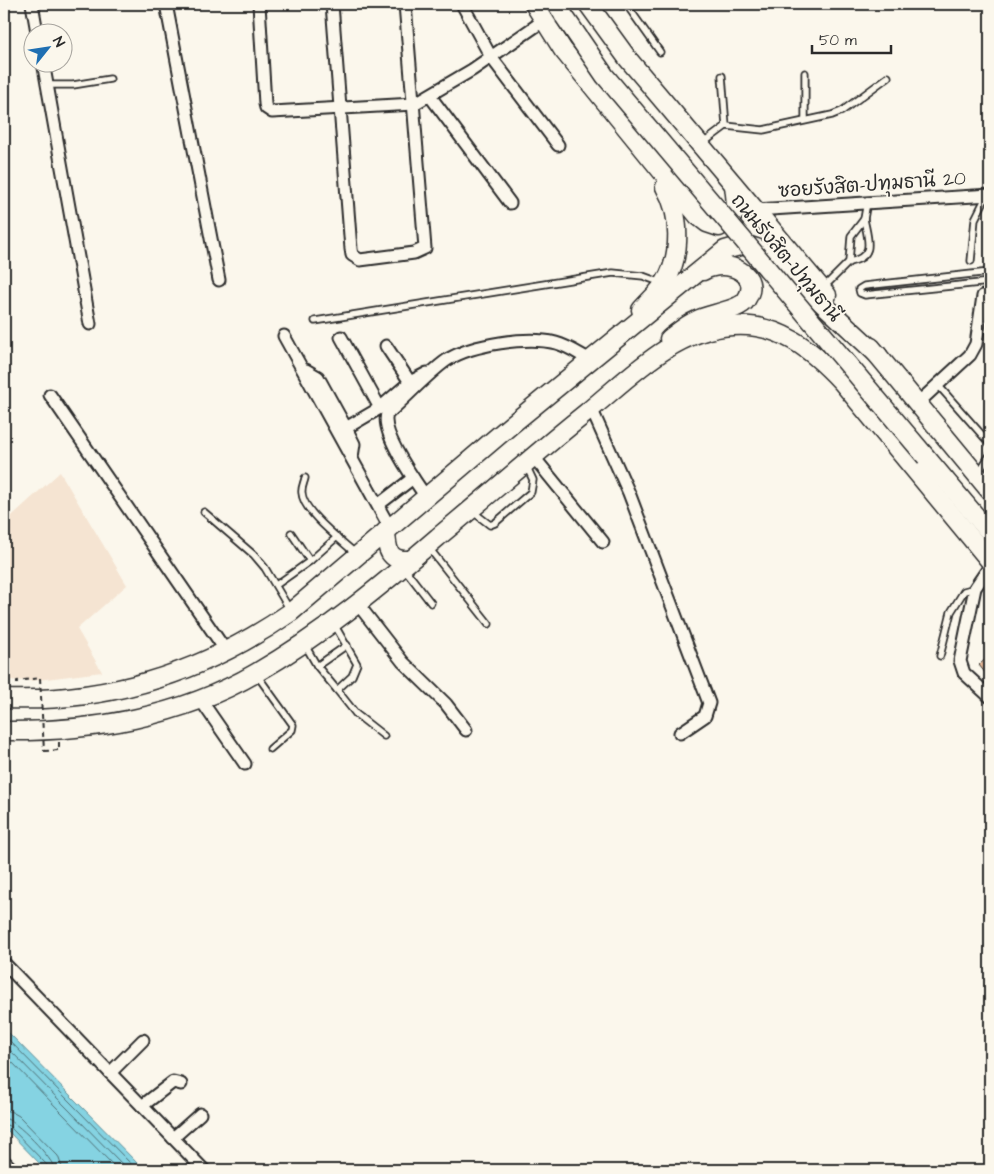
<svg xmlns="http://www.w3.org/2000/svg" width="994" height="1174" viewBox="0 0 994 1174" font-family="'Architects Daughter','Playpen Sans Thai',sans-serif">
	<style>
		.built { fill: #f5e4d2 }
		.water { fill: #85d3e2; stroke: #619099 }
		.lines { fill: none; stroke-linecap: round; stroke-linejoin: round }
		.shore { stroke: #4f6e74; stroke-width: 1 }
		.building { fill: #e6b796; stroke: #2b2b2b }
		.lane-casing { stroke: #2b2b2b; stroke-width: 9 }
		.street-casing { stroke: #2b2b2b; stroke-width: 15 }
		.primary-casing { stroke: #2b2b2b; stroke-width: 21 }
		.path { stroke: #2b2b2b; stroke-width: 2; stroke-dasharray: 5 4; stroke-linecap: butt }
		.lane { stroke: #fbf7ec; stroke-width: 5.5 }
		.street { stroke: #fbf7ec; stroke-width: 11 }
		.primary { stroke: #fbf7ec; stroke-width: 18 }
		.primary-bridge-casing { stroke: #2b2b2b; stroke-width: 21; stroke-linecap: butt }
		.path-bridge { stroke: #2b2b2b; stroke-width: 2; stroke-dasharray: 5 4; stroke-linecap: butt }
		.primary-bridge { stroke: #fbf7ec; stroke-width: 18 }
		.labels { text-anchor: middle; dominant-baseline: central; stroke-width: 4; stroke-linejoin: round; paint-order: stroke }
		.street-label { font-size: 19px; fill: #2b2b2b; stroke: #fbf7ec }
	</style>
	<rect width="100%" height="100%" fill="#fbf7ec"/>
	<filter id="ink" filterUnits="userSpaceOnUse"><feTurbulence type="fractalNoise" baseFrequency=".02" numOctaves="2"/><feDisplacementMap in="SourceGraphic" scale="10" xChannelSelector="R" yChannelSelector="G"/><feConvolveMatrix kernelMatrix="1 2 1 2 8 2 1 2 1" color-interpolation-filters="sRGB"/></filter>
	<g filter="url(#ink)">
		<path class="built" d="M60,472l67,113 -50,44 25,43 -72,9 -26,-1v-157z"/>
		<path class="water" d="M4,1028l140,142h-98l-42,-43z"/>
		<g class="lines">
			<g class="shore">
				<path d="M4,1035l133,135"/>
				<path d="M4,1044l124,126"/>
				<path d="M4,1054l114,116"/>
				<path d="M4,1110l8,2 7,4 39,40 5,14"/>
				<path d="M4,1118c11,1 50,41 51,52"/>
				<path d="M4,1124l5,2 38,39 2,5"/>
			</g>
		</g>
		<path class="building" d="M990,655v24l-11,-14z"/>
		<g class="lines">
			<g class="lane-casing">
				<g id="lane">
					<path d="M626,4l34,48"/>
					<path d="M722,76l4,50"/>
					<path d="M47,85h26l37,-6"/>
					<path d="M805,120v-47"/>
					<path d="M702,144l24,-18 37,4 69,-15 10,-4 46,-34"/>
					<path d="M971,261l4,-42 12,-24"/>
					<path d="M849,262c27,-5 19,-22 15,-43"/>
					<path d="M990,272l-126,14 -5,3 1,4 5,2 125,-13"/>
					<path d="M824,287l25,-25 2,-26 13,-17 3,-17"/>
					<path d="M315,321l298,-48 30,3 19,7"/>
					<path d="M938,385l52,59"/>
					<path d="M979,472l11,-17"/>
					<path d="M305,478c-1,5 -4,10 -3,15 1,19 40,48 54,61"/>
					<path d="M472,511l18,14 5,-2 36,-31 2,-12 -7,-15"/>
					<path d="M204,512l50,43 11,13 25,42"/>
					<path d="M291,533l19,28"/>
					<path d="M429,548l60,76"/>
					<path d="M404,568l27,35"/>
					<path d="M276,585l34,-24 27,-24"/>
					<path d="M305,645l12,21 20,24 15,-14 5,-12 -23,-40"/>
					<path d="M940,656l11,-44 13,-21 11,-3"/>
					<path d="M317,666l30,-21"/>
					<path d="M257,675l36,50 -1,5 -22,19"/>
					<path d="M337,690l19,24 28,22"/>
				</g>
			</g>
			<g class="street-casing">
				<g id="street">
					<path d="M32,4l5,28"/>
					<path d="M166,4l53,276"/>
					<path d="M259,4l6,100 1,4 6,4 142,-8 58,-34 71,-49"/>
					<path d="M332,4l19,245 1,6 8,5 54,-7 11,-5 -20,-244"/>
					<path d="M462,4l29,53 67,88"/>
					<path d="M43,62l47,262"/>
					<path d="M430,96l80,107"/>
					<path d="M755,210l235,-15"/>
					<path d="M284,336l106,192"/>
					<path d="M341,337l39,71"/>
					<path d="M386,346l24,36"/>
					<path d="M306,370l12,7 28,51 8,16 -2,13"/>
					<path d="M50,395l176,256"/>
					<path d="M918,403l52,-48 6,-11 7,-48"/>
					<path d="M591,408l38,85 80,210 -4,13 -25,17"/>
					<path d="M346,428l34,-20 30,-26 17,-9"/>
					<path d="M533,456l70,86"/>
					<path d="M426,497c-11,-16 -46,-65 -39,-83 20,-17 39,-39 60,-54 26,-16 80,-24 109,-17 12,3 23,11 34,17"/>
					<path d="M378,505l35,-27"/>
					<path d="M990,566l-15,22 -15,73 4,12 26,24"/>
					<path d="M357,603l46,59 43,42 20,26"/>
					<path d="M200,699l45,65"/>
					<path d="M4,963l200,207"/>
					<path d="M110,1073l33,-33"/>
					<path d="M142,1106l31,-24 8,2"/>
					<path d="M173,1138l27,-24"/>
					<path d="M4,1161l9,9"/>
				</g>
			</g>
			<g class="primary-casing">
				<g id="primary">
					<path d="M534,4l29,46 135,166 9,7 12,4c22,-12 17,-20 15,-42"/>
					<path d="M557,4l7,12"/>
					<path d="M588,4l40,55 199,236"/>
					<path d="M641,310c7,-8 17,-17 23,-26 18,-27 17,-70 1,-97"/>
					<path d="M669,339c9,-7 18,-15 28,-19 12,-6 43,-10 49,-20 17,-25 -18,-43 -43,-29"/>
					<path d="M871,347l119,144"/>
					<path d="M926,457l64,76"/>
					<path d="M386,531c1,19 2,30 24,29"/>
					<path d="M4,699c105,4 201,-27 287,-87l220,-187 214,-175c21,-7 28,-6 46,6l107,99"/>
					<path d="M4,731c86,1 177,-14 252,-58 66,-38 125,-87 182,-136 50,-41 98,-84 148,-124 43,-35 87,-83 146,-87 47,-4 80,24 110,56l148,179"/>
				</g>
			</g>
			<g class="path">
				<path d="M17,684v-3l23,-3"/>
				<path d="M44,751l15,-1v-8"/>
			</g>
			<use href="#lane" class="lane"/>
			<use href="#street" class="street"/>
			<use href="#primary" class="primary"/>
			<g class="primary-bridge-casing">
				<path id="primary-bridge" d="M564,16l41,60 321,381"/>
			</g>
			<path class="path-bridge" d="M40,678l4,73"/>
			<use href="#primary-bridge" class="primary-bridge"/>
		</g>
	</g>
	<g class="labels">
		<g class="street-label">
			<text transform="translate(872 185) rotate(-4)">ซอยรังสิต-ปทุมธานี 20</text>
			<text transform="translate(786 258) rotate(50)">ถนนรังสิต-ปทุมธานี</text>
		</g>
	</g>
	<rect width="994" height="1174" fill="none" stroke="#fbf7ec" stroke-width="20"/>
	<rect x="10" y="10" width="974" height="1154" fill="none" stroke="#2b2b2b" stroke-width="2" filter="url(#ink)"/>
	<g transform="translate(48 48) rotate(60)"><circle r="24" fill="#fbf7ec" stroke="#a8a59f"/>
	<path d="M0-4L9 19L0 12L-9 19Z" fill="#1f6fb2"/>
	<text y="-8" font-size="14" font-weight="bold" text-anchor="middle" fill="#2b2b2b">N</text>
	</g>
	<path d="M812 45v8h79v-8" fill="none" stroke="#2b2b2b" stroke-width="2.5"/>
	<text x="819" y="45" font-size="15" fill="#2b2b2b" stroke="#fbf7ec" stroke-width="4" paint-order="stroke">50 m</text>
</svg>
